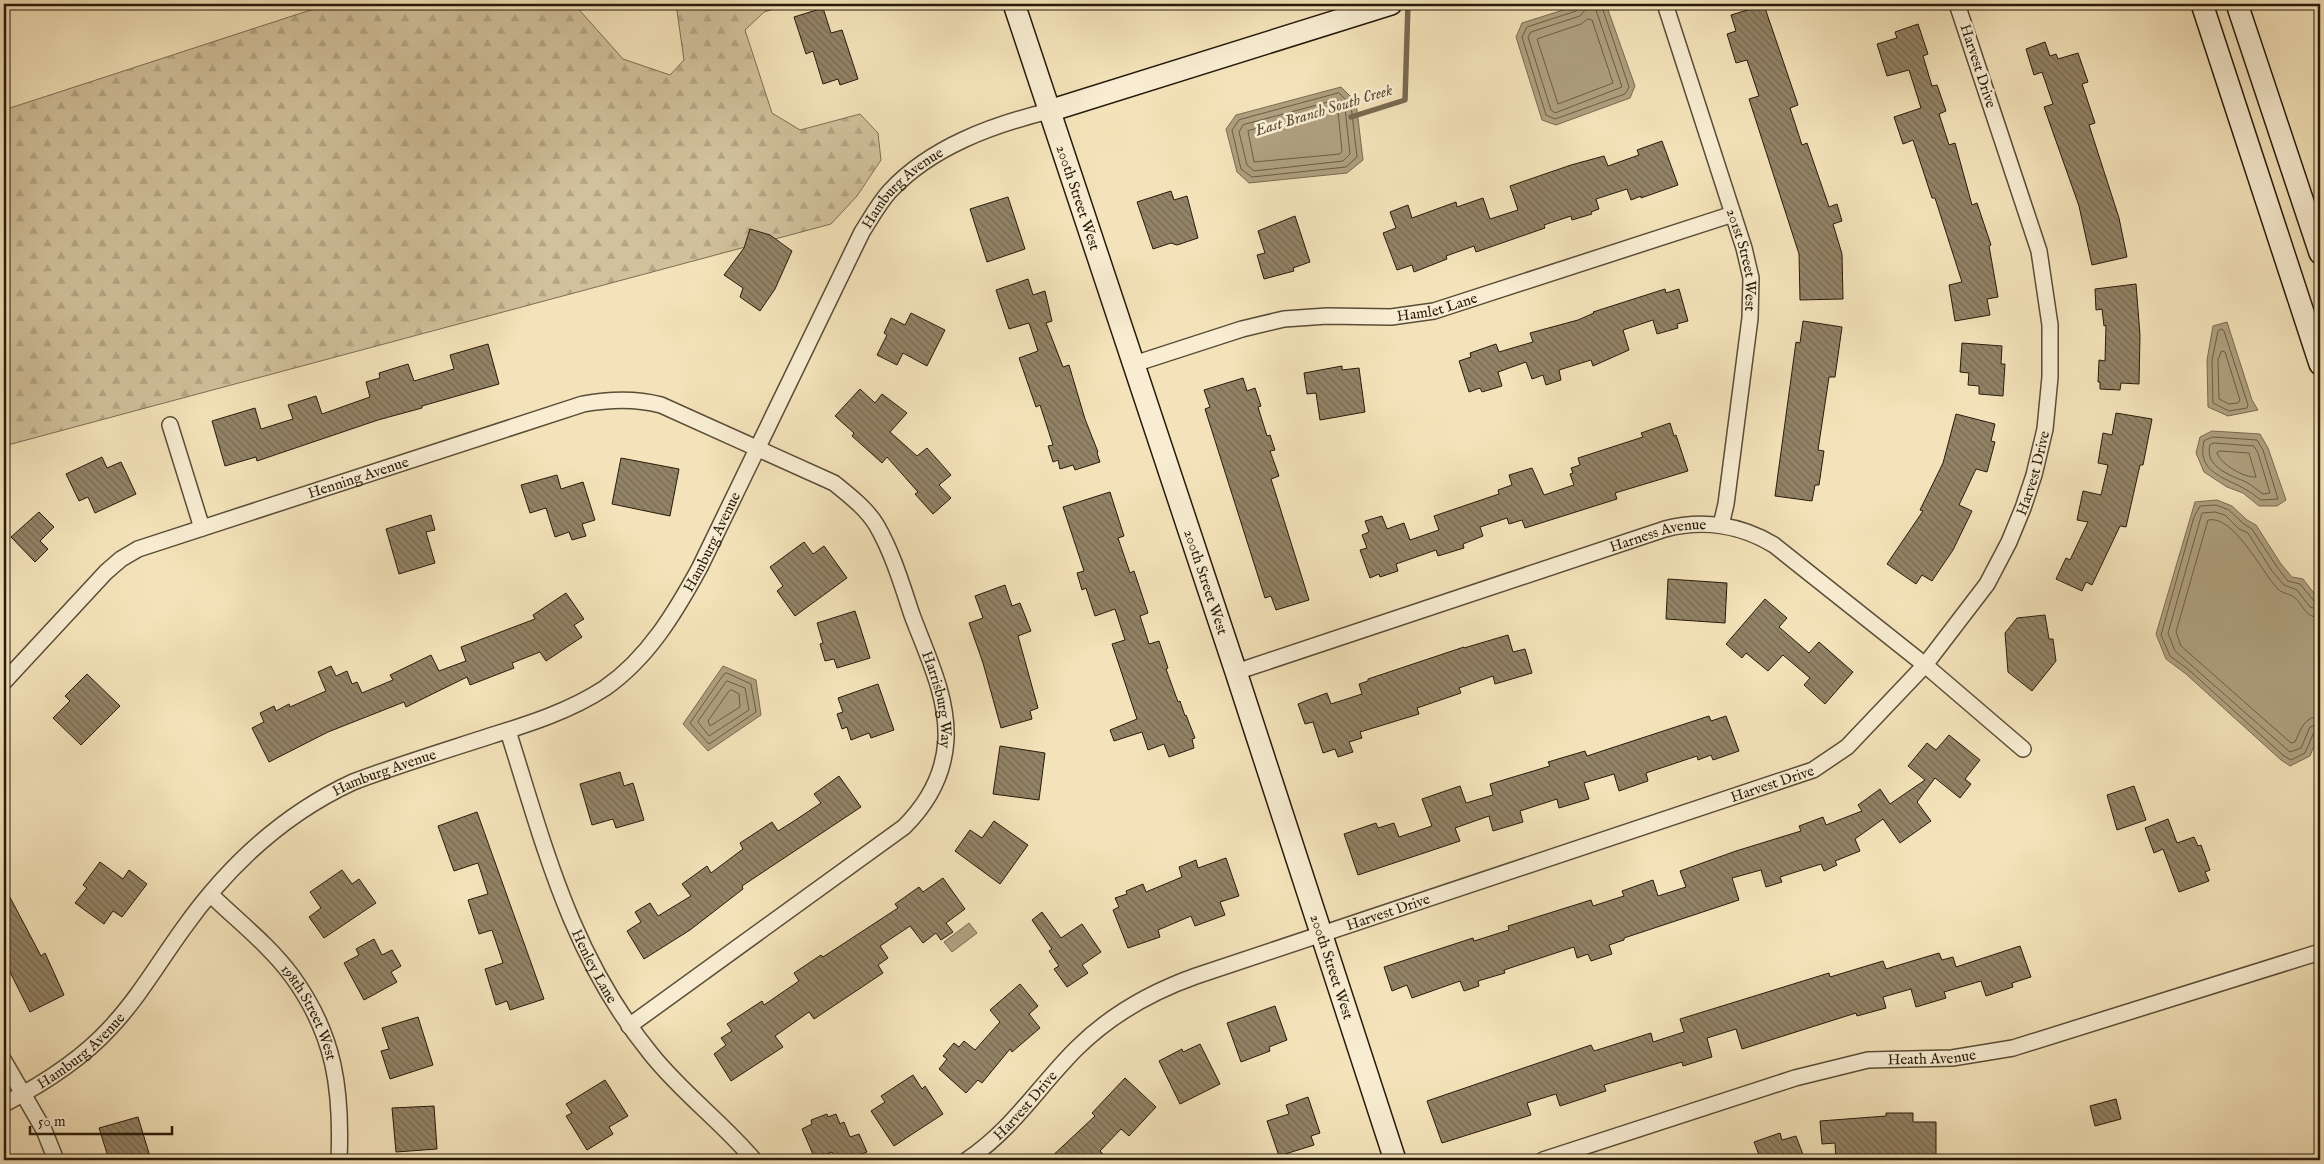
<svg xmlns="http://www.w3.org/2000/svg" width="2324" height="1164" viewBox="0 0 2324 1164" font-family="'IM FELL English',serif">
	<style>
		.forest { fill: url(#forest-firs); stroke: #7c6e53 }
		.water { fill: #ae9f7e; stroke: #786a50 }
		.lines { fill: none; stroke-linecap: round; stroke-linejoin: round }
		.shore { stroke: #6a5d44; stroke-width: 1 }
		.stream { stroke: #786a50; stroke-width: 5.5 }
		.building { fill: url(#building-back-hatch); stroke: #271b0a }
		.street-casing { stroke: #5a4d36; stroke-width: 18 }
		.secondary-casing { stroke: #271b0a; stroke-width: 24 }
		.street { stroke: #f8edd2; stroke-width: 15 }
		.secondary { stroke: #f8edd2; stroke-width: 21 }
		.labels { text-anchor: middle; dominant-baseline: central; stroke-width: 5; stroke-linejoin: round; paint-order: stroke }
		.street-label { font-size: 15px; fill: #271b0a; stroke: #f8edd2 }
		.water-label { font-size: 16px; font-style: italic; fill: #5d5038; stroke: #f8edd2 }
	</style>
	<defs>
		<pattern id="forest-firs" width="22" height="20" patternUnits="userSpaceOnUse" patternTransform="scale(1.25)"><rect width="22" height="20" fill="#d1c19c"/><path d="M5 1l3.5 6h-7zM16 11l3.5 6h-7z" fill="#b3a585"/></pattern>
		<pattern id="building-back-hatch" width="6" height="6" patternUnits="userSpaceOnUse" patternTransform="scale(1.25)"><rect width="6" height="6" fill="#928366"/><path d="M-1 5l2 2M0 0l6 6M5-1l2 2" fill="none" stroke="#776a52"/></pattern>
	</defs>
	<rect width="100%" height="100%" fill="#f4e3ba"/>
	<filter id="stains"><feTurbulence type="fractalNoise" baseFrequency=".004" numOctaves="4"/><feColorMatrix values="0 0 0 0 .2 0 0 0 0 .09 0 0 0 0 .02 0 0 0 .5 -.17"/></filter>
	<radialGradient id="worn" r=".72"><stop offset=".6" stop-color="#630" stop-opacity="0"/><stop offset="1" stop-color="#630" stop-opacity=".3"/></radialGradient>
	<path class="forest" d="M329,4h245l49,55 47,16 14,-15 -8,-56h115l-27,8 -19,18 27,83 28,17 60,-16 18,19 3,27 -24,36 -26,28 -827,222v-336z"/>
	<g class="water">
		<path d="M1582,4h20l5,3 28,79 -5,12 -74,27 -14,-5 -26,-83 6,-14z"/>
		<path d="M1341,87l15,15 7,58 -16,13 -98,10 -12,-11 -11,-43 10,-14z"/>
		<path d="M2227,322l25,78 6,10 -30,6 -20,-9 -1,-47 6,-34z"/>
		<path d="M2212,431l48,3 8,14 18,52 -9,6h-18l-16,-13 -16,-6 -23,-15 -8,-19 4,-16z"/>
		<path d="M2217,500l15,6 15,14 9,5 25,39 11,13 11,2 14,18 3,10v114l-2,15 -8,20 -20,10 -9,-6 -95,-86 -20,-15 -10,-25 39,-132z"/>
		<path d="M723,666l33,14 5,35 -53,36 -25,-27z"/>
		<path d="M969,923l8,10 -25,19 -8,-10z"/>
	</g>
	<g class="lines">
		<g class="shore">
			<path d="M1580,4l-4,7 -49,16 -5,10 24,78 9,4 70,-25 4,-7 -28,-83"/>
			<path d="M1586,4l-1,6 -5,6 -49,16 -3,5 23,73 4,3 67,-26 -28,-83"/>
			<path d="M1588,19l4,1 21,63 -55,21 -21,-65 44,-15z"/>
			<path d="M1339,93l12,12 6,52 -11,10 -94,10 -11,-8 -9,-39 7,-10z"/>
			<path d="M1337,100l8,8 5,46 -7,7 -89,10 -7,-6 -8,-33 4,-7z"/>
			<path d="M1335,109l3,2 4,40 -2,3 -86,8 -6,-31z"/>
			<path d="M2222,329l2,2 24,74 -1,3 -18,3 -16,-8 -1,-43 6,-29z"/>
			<path d="M2222,351l3,1 15,48 -2,3 -9,1 -10,-5 -1,-39z"/>
			<path d="M2213,437l44,3 6,10 15,49 -17,1c-5,-3 -10,-8 -16,-11 -21,-12 -49,-17 -41,-48z"/>
			<path d="M2214,443l40,3 4,7 12,40 -7,1c-6,-4 -11,-9 -17,-12 -16,-7 -42,-15 -36,-37z"/>
			<path d="M2220,451l29,2 7,24c-11,1 -35,-12 -39,-24z"/>
			<path d="M2320,604l-5,-2 -15,-18 -12,-3 -11,-14 -25,-38 -8,-5 -15,-14 -13,-5 -16,1 -6,11 -33,118 9,21 19,14 95,86 7,4 14,-7 9,-21 6,-2"/>
			<path d="M2320,610l-10,-3 -13,-17 -13,-5 -12,-14 -24,-38 -9,-4 -14,-14 -10,-3 -13,1 -34,120 7,18 115,101 11,-4 9,-21 10,-3"/>
			<path d="M2320,618c-16,-1 -16,-13 -26,-21 -6,-4 -12,-3 -17,-9 -15,-16 -44,-74 -69,-68l-32,112 5,14 110,97 4,-1c6,-13 9,-25 25,-26"/>
			<path d="M727,673l24,11 5,28 -47,32 -19,-21 34,-49z"/>
			<path d="M727,681l18,7 4,22 -40,26 -11,-14z"/>
			<path d="M732,690l7,4 1,13 -30,19 -2,-5 21,-30z"/>
		</g>
		<path class="stream" d="M1351,117l54,-17 3,-96"/>
	</g>
	<g class="building">
		<path d="M1764,5l34,100 -8,3 12,37 5,-2 22,64 8,-3 5,17 -9,3 9,30 1,45 -43,1 -1,-46 -50,-155 10,-3 -12,-36 -11,3 -9,-29 9,-3 -5,-16z"/>
		<path d="M823,8l8,25 11,-3 16,49 -18,6 -2,-6 -15,5 -10,-33 -7,3 -12,-37z"/>
		<path d="M1918,24l10,30 -5,2 9,30 5,-1 9,26 -7,3 10,31 6,-2 17,62 5,-2 14,42 -2,1 9,51 -11,2 3,16 -35,6 -6,-36 13,-3 -27,-84h-3l-19,-58 -10,4 -9,-27 27,-9 -12,-38 -22,6 -10,-32 20,-6 -2,-6z"/>
		<path d="M2045,42l5,14 6,-2 2,5 20,-6 10,29 -6,2 13,39 -6,2 30,93 8,39 -35,8 -13,-59 -35,-99 9,-3 -11,-32 -8,3 -8,-26z"/>
		<path d="M1662,141l16,44 -37,13v-2l-10,4 -4,-11 -31,10 3,10 -8,3 1,2 -20,6 -1,-4 -27,9 1,3 -69,24 -2,-6 -28,10 1,3 -33,13 -2,-7 -15,5 -14,-37 13,-5 -6,-16 18,-7 4,13 44,-16 1,5 26,-9 7,21 28,-9 -8,-24 61,-21 33,-9 4,10 31,-11 -2,-5z"/>
		<path d="M1171,191l3,9 13,-4 11,42 -21,7 -6,-2 -18,6 -16,-47z"/>
		<path d="M1008,197l17,52 -38,13 -17,-53z"/>
		<path d="M1295,216l15,46 -17,6 1,3 -30,8 -7,-24 8,-2 -7,-22z"/>
		<path d="M750,229l20,6 22,16 -17,38 -15,22 -20,-14 3,-9 -19,-13 20,-27z"/>
		<path d="M1028,279l5,16 12,-4 7,30 -6,2 17,44 6,-2 16,54 13,33 -1,1 3,9 -25,8 -2,-5 -13,4 -2,-9 -5,2 -5,-16 5,-1 -13,-40 -4,2 -17,-49 19,-7 -9,-28 -20,6 -13,-39z"/>
		<path d="M2136,284l4,51 -1,49 -18,-1 -1,7 -20,-1v-7h-2l1,-22 6,1 1,-36 -2,1 -2,-17 -6,1 -1,-21z"/>
		<path d="M1665,289l1,4 13,-4 9,32 -11,3 1,4 -21,6 -4,-14 -30,10 6,20 -36,16 -2,-6 -32,10 2,10 -15,5 -3,-10 -11,4 -6,-17 -28,10 4,14 -20,6 -2,-4 -11,4 -10,-31 12,-4 -1,-4 26,-9 3,8 34,-10 -3,-9 48,-13 16,-7 -1,-1z"/>
		<path d="M911,313l34,17 -18,36 -24,-13 -6,12 -20,-10 10,-20 -3,-2 7,-15 14,7z"/>
		<path d="M1803,321l39,6 -7,50h-6l-11,73 6,1 -5,34h-4l-3,16 -37,-5 21,-154 4,1z"/>
		<path d="M1962,343l40,3 -1,18h4l-2,32 -24,-2v-8l-11,-1 1,-12 -9,-1z"/>
		<path d="M488,344l11,40 -77,22v2l-44,12 -121,41 -1,-4 -31,9 -13,-45 43,-13 6,21 32,-10 -5,-14 28,-9 6,18 48,-17 -4,-15 14,-4 -1,-5 29,-9 6,17 40,-12 -4,-14z"/>
		<path d="M1342,366v4l17,-2 6,44 -45,8 -4,-27 -9,1 -3,-21z"/>
		<path d="M1243,378l4,13 8,-3 6,18 -3,1 9,29 3,-1 5,15 -5,1 9,25 -8,3 38,121 -33,10 -5,-14 -6,2 -60,-189 5,-2 -6,-17z"/>
		<path d="M860,389l15,14 7,-9 25,19 -17,19 27,24 10,-8 24,27 -12,10 12,13 -18,16 -18,-20 3,-2 -31,-35 -5,6 -30,-27 2,-3 -19,-17z"/>
		<path d="M2116,413l36,6 -9,46h-3l-14,62 -6,-1 -28,59 -6,-3 -4,9 -26,-12 10,-21 4,2 18,-38 -11,-2 6,-29 18,4 7,-30 -10,-2 5,-30 9,2z"/>
		<path d="M1956,414l39,10 -4,17 4,1 -8,30 -11,-3 -17,36 13,6 -19,39 -21,31 -10,-6 -6,9 -29,-20 36,-53 -3,-1 23,-47z"/>
		<path d="M1670,423l4,13 2,-1 12,36 -73,22 2,6 -92,29 -3,-8 -13,4 -2,-6 -27,9 3,9 -20,8 1,4 -26,8 -2,-6 -40,14 2,7 -18,6 -1,-3 -9,4 -10,-28 7,-2 -5,-13 7,-3 -4,-11 17,-5 5,13 17,-6 6,17 29,-10 -5,-14 65,-22 -1,-4 14,-5 -3,-10 23,-7 12,27 30,-10 -4,-11 3,-1 -2,-5 9,-3 -2,-7 65,-21 -2,-4z"/>
		<path d="M102,457l5,11 14,-6 15,32 -41,19 -7,-16 -9,4 -13,-27z"/>
		<path d="M621,458l58,11 -9,47 -58,-12z"/>
		<path d="M557,475l4,14 22,-7 12,38 -13,4 4,12 -14,4 -3,-8 -14,5 -9,-29 -16,5 -9,-28z"/>
		<path d="M1110,492l14,44 -6,2 12,35 4,-2 14,42 -8,3 9,28 10,-3 9,27 -2,1 12,33 2,-1 5,15 1,-1 9,23 -3,1 2,9 -25,9 -5,-13 -16,6 -6,-18 -28,9 -4,-11 27,-11 -25,-75 13,-4 -10,-31 -20,7 -9,-28 -4,2 -5,-17 7,-2 -21,-64z"/>
		<path d="M39,512l15,15 -14,14 8,8 -13,13 -24,-25z"/>
		<path d="M431,515l4,15 -9,2 9,31 -36,11 -13,-45z"/>
		<path d="M804,542l9,12 11,-8 23,32 -52,38 -18,-25 6,-5 -13,-19z"/>
		<path d="M1668,579l59,4 -2,40 -59,-4z"/>
		<path d="M1005,585l7,21 8,-3 11,28 -13,5 20,72 -8,3 2,8 -31,9 -18,-65 -14,-40 14,-5 -8,-22z"/>
		<path d="M566,593l18,26 -10,6 8,12 -36,24 -6,-9 -28,11 2,5 -44,17 -3,-8 -61,30 -2,-5 -76,30 -59,30 -17,-34 12,-6 -4,-9 14,-7 2,5 13,-7 1,3 36,-16 -8,-19 13,-6 5,10 11,-5 5,13 5,-2 5,11 31,-13 -3,-5 41,-20 8,16 27,-10 -5,-14 74,-28 -2,-4z"/>
		<path d="M1765,599l22,19 -8,9 30,26 10,-11 34,30 -28,32 -21,-19 6,-7 -27,-23 -15,16 -22,-18 -4,5 -16,-14z"/>
		<path d="M855,611l15,47 -33,10 -3,-9 -9,2 -5,-17 3,-1 -6,-20z"/>
		<path d="M2045,615l4,24h4l3,22 -24,30 -24,-19 -3,-39 12,-15z"/>
		<path d="M1508,635l5,17 12,-3 7,24 -37,11 -2,-8 -34,12 2,5 -44,15 2,6 -59,18 2,6 -13,4 4,10 -15,5 -3,-8 -12,4 -10,-31 -8,2 -7,-20 10,-4 19,-7 4,11 31,-10 -3,-10 9,-3v-2l96,-32v1z"/>
		<path d="M87,674l33,32 -39,39 -28,-27 17,-17 -5,-5z"/>
		<path d="M878,684l16,46 -23,8 -2,-5 -18,7 -4,-13 -5,2 -5,-15 6,-2 -5,-14z"/>
		<path d="M1709,716l2,5 15,-5 13,35 -26,9 -2,-5 -13,5 -1,-4 -51,17 2,8 -29,10 -5,-17 -30,9 5,16 -30,9 -2,-9 -37,12 3,11 -30,9 -4,-15 -34,12 5,13 -102,34 -14,-41 32,-11 2,5 16,-5 5,14 33,-11 -10,-27 38,-13 6,17 27,-8 -3,-11 60,-18 -2,-4 37,-11 2,5z"/>
		<path d="M1949,735l31,25 -15,19 6,5 -11,14 -25,-20 -18,24 14,19 -31,22 -17,-24 -28,20 5,12 -25,10 2,4 -13,6 -3,-7 -41,13 2,5 -16,5 -5,-17 -29,8 7,22 -115,38v2l-15,5 3,9 -21,7 -3,-7 -11,4 -3,-11 -70,23 1,3 -27,8 1,5 -15,5 -4,-10 -48,17 -5,-13 -15,6 -8,-24 89,-29 1,3 35,-11 -1,-4 83,-26 2,6 31,-10 -2,-5 31,-11 5,16 28,-9 -6,-16 56,-20 65,-20 -2,-5 24,-9 3,8 36,-14 -4,-6 22,-16 10,15 35,-24 -17,-14 19,-23 9,7z"/>
		<path d="M1000,746l45,7 -6,47 -46,-6z"/>
		<path d="M620,772l4,14 9,-3 11,37 -28,8 -3,-9 -21,6 -12,-41z"/>
		<path d="M839,776l22,31 -119,79 1,3 -53,41 -46,29 -17,-28 14,-9 -6,-10 15,-9 8,13 33,-20 -9,-12 25,-18 4,7 32,-24 -3,-6 32,-21 6,9 16,-10 27,-18 -7,-9z"/>
		<path d="M2134,786l12,34 -29,10 -10,-35z"/>
		<path d="M477,812l67,187 -34,11 -3,-9 -11,4 -11,-36 18,-6 -11,-33 -13,4 -11,-34 20,-6 -10,-31 -24,8 -16,-45z"/>
		<path d="M2168,819l9,24 17,-6 4,9 3,-1 9,25 -5,2 4,9 -30,11 -16,-43 -9,4 -9,-25z"/>
		<path d="M994,821l34,24 -28,39 -45,-33 15,-21 12,8z"/>
		<path d="M1226,858l13,38 -19,6 5,13 -30,11 -4,-10 -33,14 2,7 -32,11 -15,-38 6,-3 -4,-9 12,-4 -1,-3 17,-7 3,8 36,-15 -3,-10 17,-7 2,8z"/>
		<path d="M100,862l23,17 6,-9 18,14 -25,33 -9,-6 -9,13 -29,-21 12,-15 -4,-3z"/>
		<path d="M342,870l10,14 7,-5 17,24 -52,35 -15,-21 12,-9 -11,-16z"/>
		<path d="M943,878l22,31 -19,14 7,9 -12,8 -5,-7 -13,10 -13,-17 -30,20 8,12 -10,7 5,8 -69,46 -5,-7 -34,24 8,11 -52,34 -17,-27 12,-9 -5,-7 11,-7 -5,-7 35,-23 2,4 35,-24 -5,-8 27,-18 2,2 75,-49 -3,-4 24,-17 4,5z"/>
		<path d="M4,886l37,70 4,-3 19,42 -34,17 -26,-52z"/>
		<path d="M1042,912l19,26 21,-14 19,28 -19,13 6,8 -21,14 -13,-18 5,-3 -10,-15 3,-2 -20,-29z"/>
		<path d="M374,939l8,16 10,-5 9,16 -10,6 6,10 -33,18 -20,-37 15,-8 -3,-6z"/>
		<path d="M2020,946l11,31 -19,6 1,4 -27,9 -5,-15 -37,11 2,6 -30,9 -5,-18 -28,8 3,11 -29,8 -1,-3 -114,36 -6,-20 -29,9 5,19 -29,9 -1,-4 -78,23 2,6 -46,15 -4,-12 -29,9 4,12 -89,28 -15,-42 164,-56 3,6 57,-18 2,9 31,-10 -4,-13 149,-46 1,4 53,-16 3,8 53,-16 3,7 11,-3 3,10z"/>
		<path d="M1020,984l18,22 -9,8 11,14 -28,24 -2,-3 -28,34 -4,-3 -12,13 -27,-24 8,-10 -4,-3 11,-13 5,4 5,-6 11,9 25,-28 -10,-12z"/>
		<path d="M1275,1006l12,34 -18,7 1,4 -29,11 -14,-39z"/>
		<path d="M418,1017l15,48 -43,14 -9,-28 8,-2 -7,-21z"/>
		<path d="M1200,1044l20,40 -40,20 -21,-43 23,-12 1,3z"/>
		<path d="M913,1075l9,14 3,-3 18,28 -49,32 -23,-35 14,-9 -4,-6z"/>
		<path d="M1125,1078l31,29 -27,29 -8,-7 -21,22 9,9h-61l47,-44 -3,-3z"/>
		<path d="M605,1080l23,36 -19,11 4,7 -26,16 -21,-34 6,-3 -6,-9z"/>
		<path d="M1308,1097l12,36 -9,3 3,9 -35,11 -12,-35 22,-7 -3,-9z"/>
		<path d="M2116,1099l5,20 -26,7 -5,-20z"/>
		<path d="M434,1106l3,43 -41,3 -4,-44z"/>
		<path d="M1886,1113h27v9h23v33h-28l1,4 -73,1 -1,-17 -13,1 -2,-23 66,-5z"/>
		<path d="M827,1114l1,3 8,-3 4,10 4,-2 6,15 9,-3 8,18 -22,8h-9l-4,-8 -17,7 -13,-30 10,-5 -1,-4z"/>
		<path d="M138,1117l13,43h-42l-10,-32z"/>
		<path d="M1780,1133l2,7 14,-4 9,24h-44l-7,-18z"/>
	</g>
	<g class="lines">
		<g class="street-casing">
			<g id="street">
				<path id="s1" d="M1665,4l79,244 7,30 -1,40 -24,186 -5,21"/>
				<path id="s2" d="M1134,364l108,-35 42,-10 43,-3 64,1 43,-6 299,-97"/>
				<path d="M170,425l32,103"/>
				<path id="s3" d="M1236,672l429,-143c38,-10 76,-4 109,16l151,120 98,84"/>
				<path id="s4" d="M4,682l102,-110 15,-13 17,-10 445,-145c27,-5 52,-6 78,1l173,78c16,13 33,26 43,43 16,28 25,59 35,89 15,40 36,82 34,125 -2,34 -18,63 -42,87l-275,199"/>
				<path id="s5" d="M508,731c37,117 63,225 143,323 31,39 71,68 103,106"/>
				<path id="s6" d="M211,895c27,26 59,51 81,81 43,59 50,114 47,184"/>
				<path d="M4,1061l40,69 12,30"/>
				<path id="s7" d="M4,1104c39,-20 77,-44 107,-77 28,-30 48,-65 72,-98 44,-62 101,-115 170,-147 45,-17 91,-31 137,-46 39,-12 80,-25 115,-48 43,-30 70,-75 95,-121l162,-335c9,-14 17,-29 28,-41 41,-44 102,-66 159,-80"/>
				<path id="s8" d="M967,1160c46,-31 71,-73 109,-111 34,-34 75,-57 120,-73l617,-206 34,-23 78,-82 62,-81 22,-42 14,-34 11,-33 11,-46 5,-52v-52l-11,-74 -82,-247"/>
				<path id="s9" d="M1543,1160l252,-82 73,-18 84,-2 61,-10 307,-96"/>
			</g>
		</g>
		<g class="secondary-casing">
			<g id="secondary">
				<path id="s10" d="M1014,4l222,668 159,488"/>
				<path d="M2202,4l118,360"/>
				<path d="M2237,4l83,249"/>
				<path d="M1049,111l342,-107"/>
			</g>
		</g>
		<use href="#street" class="street"/>
		<use href="#secondary" class="secondary"/>
	</g>
	<g class="labels">
		<g class="street-label">
			<text transform="translate(1978 66) rotate(72)">Harvest Drive</text>
			<text stroke="none"><textPath href="#s7" startOffset="1339">Hamburg Avenue</textPath></text>
			<text stroke="none"><textPath href="#s10" startOffset="204">200th Street West</textPath></text>
			<text stroke="none"><textPath href="#s1" startOffset="268">201st Street West</textPath></text>
			<text stroke="none"><textPath href="#s2" startOffset="311">Hamlet Lane</textPath></text>
			<text stroke="none"><textPath href="#s8" startOffset="1325">Harvest Drive</textPath></text>
			<text stroke="none"><textPath href="#s4" startOffset="421">Henning Avenue</textPath></text>
			<text stroke="none"><textPath href="#s3" startOffset="444">Harness Avenue</textPath></text>
			<text stroke="none"><textPath href="#s7" startOffset="934">Hamburg Avenue</textPath></text>
			<text stroke="none"><textPath href="#s10" startOffset="609">200th Street West</textPath></text>
			<text stroke="none"><textPath href="#s4" startOffset="1172">Harrisburg Way</textPath></text>
			<text stroke="none"><textPath href="#s7" startOffset="514">Hamburg Avenue</textPath></text>
			<text stroke="none"><textPath href="#s8" startOffset="905">Harvest Drive</textPath></text>
			<text stroke="none"><textPath href="#s8" startOffset="500">Harvest Drive</textPath></text>
			<text stroke="none"><textPath href="#s10" startOffset="1014">200th Street West</textPath></text>
			<text stroke="none"><textPath href="#s5" startOffset="251">Henley Lane</textPath></text>
			<text stroke="none"><textPath href="#s6" startOffset="155">198th Street West</textPath></text>
			<text stroke="none"><textPath href="#s7" startOffset="94">Hamburg Avenue</textPath></text>
			<text stroke="none"><textPath href="#s9" startOffset="404">Heath Avenue</textPath></text>
			<text stroke="none"><textPath href="#s8" startOffset="80">Harvest Drive</textPath></text>
		</g>
		<g class="water-label">
			<text transform="translate(1324 111) rotate(-17)">East Branch South Creek</text>
		</g>
	</g>
	<rect width="2324" height="1164" fill="none" stroke="#f4e3ba" stroke-width="20"/>
	<rect x="5" y="5" width="2314" height="1154" fill="none" stroke="#271b0a" stroke-width="2.5"/>
	<rect x="10" y="10" width="2304" height="1144" fill="none" stroke="#271b0a"/>
	<path d="M30 1126v8h142v-8" fill="none" stroke="#271b0a" stroke-width="2.5"/>
	<text x="38" y="1126" font-size="15" fill="#271b0a" stroke="#f8edd2" stroke-width="4" paint-order="stroke">50 m</text>
	<rect width="100%" height="100%" filter="url(#stains)"/>
	<rect width="100%" height="100%" fill="url(#worn)"/>
</svg>
